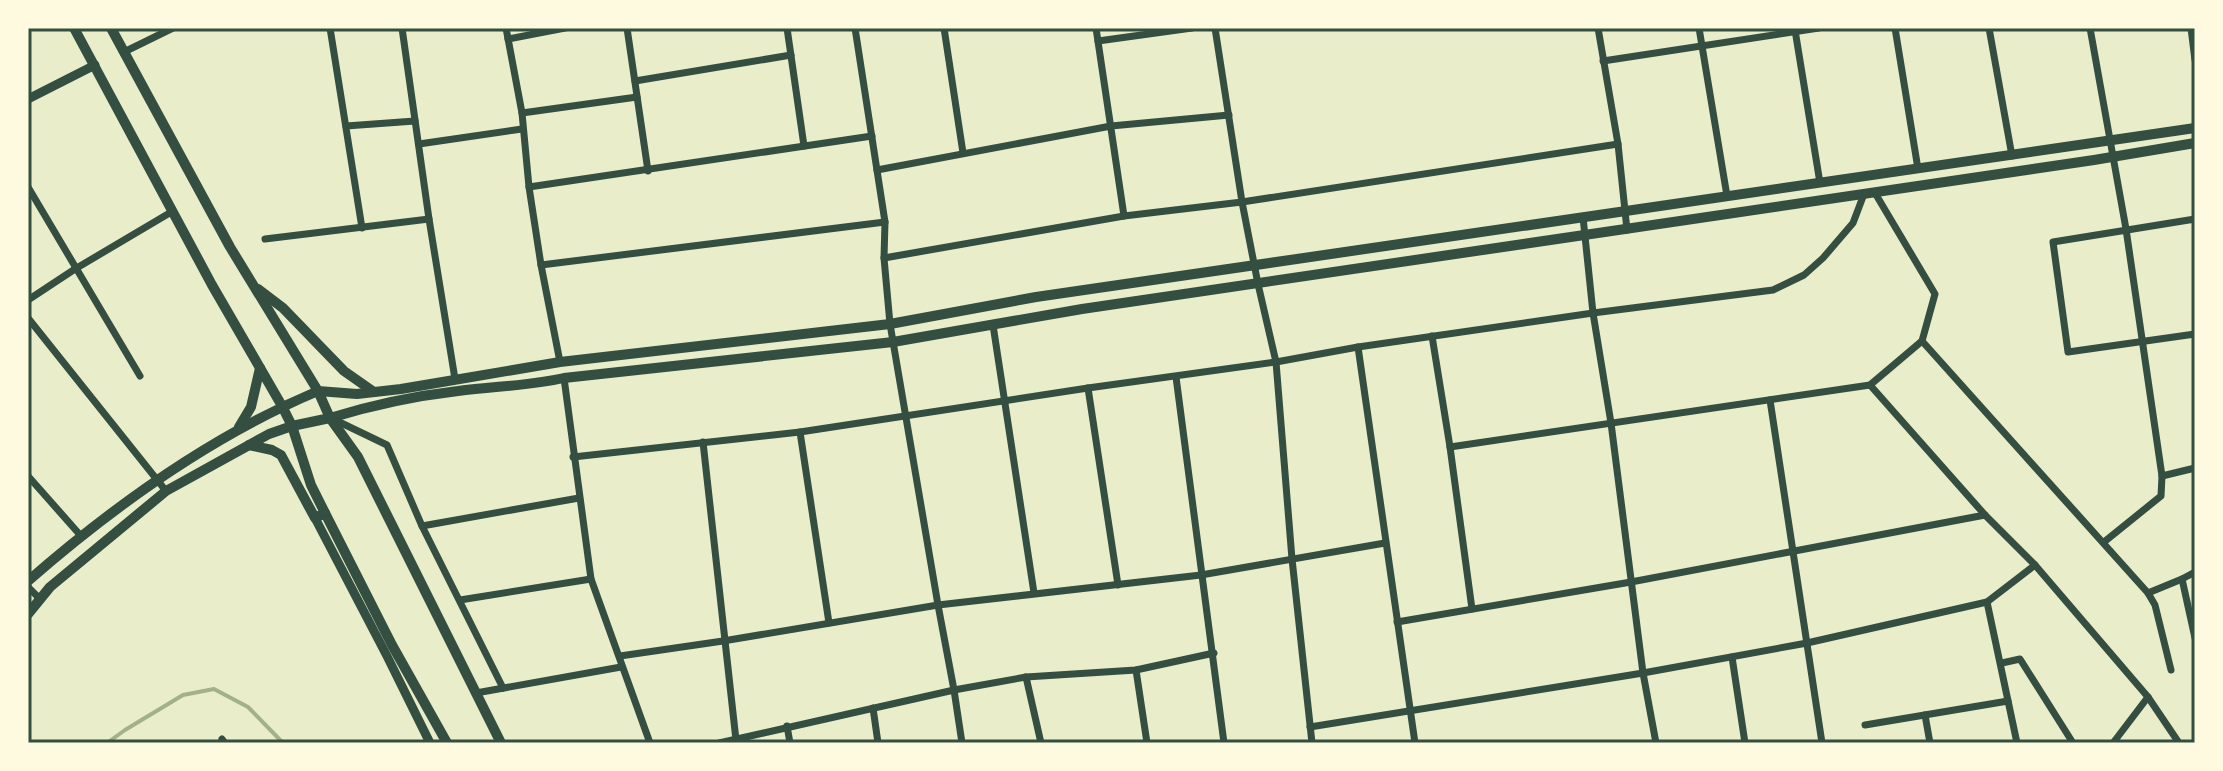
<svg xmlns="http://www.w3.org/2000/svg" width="2223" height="771" viewBox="0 0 2223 771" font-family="'Roboto Condensed',sans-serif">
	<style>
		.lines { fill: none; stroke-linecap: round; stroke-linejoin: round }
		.stream { stroke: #a3b18a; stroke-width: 4 }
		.minor { stroke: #344e41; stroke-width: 7 }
		.tertiary { stroke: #344e41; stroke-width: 9 }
		.secondary { stroke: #344e41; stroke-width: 10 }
		.neatline { fill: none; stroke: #344e41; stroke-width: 3 }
	</style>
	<rect width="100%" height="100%" fill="#e9edc9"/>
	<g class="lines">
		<path class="stream" d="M107,743l18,-13 58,-35 31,-6 34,18 35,36"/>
		<g class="minor">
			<path d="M330,28l32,200"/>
			<path d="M402,28l27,191 26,160"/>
			<path d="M506,28l16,85 7,74 12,78 19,97"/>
			<path d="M627,28l21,143"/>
			<path d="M787,28l17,118"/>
			<path d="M855,28l30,194 -1,36 6,66 48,281 16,85 8,53"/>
			<path d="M944,28l19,125"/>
			<path d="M1096,28l28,188"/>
			<path d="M1215,28l27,174 16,82 18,78 16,197 20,184"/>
			<path d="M1598,28l20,116 9,86"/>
			<path d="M1699,28l28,168"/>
			<path d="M1895,28l23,141"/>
			<path d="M1989,28l23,128"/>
			<path d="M2090,28l36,201 36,247 -1,20 -57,46"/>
			<path d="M2191,28l4,32"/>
			<path d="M1795,30l25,153"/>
			<path d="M508,39l57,-11"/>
			<path d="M1098,41l94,-13"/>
			<path d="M124,52l49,-24"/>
			<path d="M1603,61l216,-33"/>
			<path d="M635,81l156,-26"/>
			<path d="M522,113l115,-16"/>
			<path d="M346,126l69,-5"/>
			<path d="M419,144l103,-15"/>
			<path d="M877,170l234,-44 118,-11"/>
			<path d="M28,187l112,189"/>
			<path d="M529,187l343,-51"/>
			<path d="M1583,217l10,96 18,110 32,250 13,70"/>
			<path d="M2195,219l-142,23 15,110 127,-18"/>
			<path d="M265,239l164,-20"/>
			<path d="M884,258l240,-42 118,-14 376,-58"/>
			<path d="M541,265l344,-43"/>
			<path d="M28,300l47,-31 98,-58"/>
			<path d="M28,318l138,173"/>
			<path d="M993,325l41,268"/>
			<path d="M1432,336l18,111 22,162"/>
			<path d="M1922,341l226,252 7,12 16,65"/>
			<path d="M1358,347l57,396"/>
			<path d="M1176,377l48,366"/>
			<path d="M564,378l27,201 59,164"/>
			<path d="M1870,385l115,130 50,50 113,132 31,46"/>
			<path d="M1088,388l30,197"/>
			<path d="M1770,400l52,343"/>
			<path d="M333,419l54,26 35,81 81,162"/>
			<path d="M800,432l29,191"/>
			<path d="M703,442l33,298"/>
			<path d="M1450,447l420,-62 52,-44 13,-47 -60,-101"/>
			<path d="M573,457l227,-25 288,-44 188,-26 82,-15 235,-34 180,-23 31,-15 19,-17 30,-35 11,-29"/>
			<path d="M28,476l53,60"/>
			<path d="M2162,476l33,-8"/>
			<path d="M422,526l157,-28"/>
			<path d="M2195,572l-13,7 13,59"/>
			<path d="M28,587l12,12"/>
			<path d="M2148,593l34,-14"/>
			<path d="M460,600l131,-21"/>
			<path d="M1987,602l30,141"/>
			<path d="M1397,622l234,-40 354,-67"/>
			<path d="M620,656l103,-15 215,-36 263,-30 184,-32"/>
			<path d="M1732,657l13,86"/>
			<path d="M2002,663l18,-4 53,84"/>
			<path d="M1136,670l11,73"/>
			<path d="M1026,677l15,66"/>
			<path d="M476,693l145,-26"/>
			<path d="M873,708l5,35"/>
			<path d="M1925,715l5,28"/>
			<path d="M1865,725l143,-24"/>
			<path d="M787,726l3,17"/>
			<path d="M1310,727l333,-54 164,-30 180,-41 48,-37"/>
			<path d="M222,739l3,4"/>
			<path d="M719,743l235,-53 72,-13 110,-7 78,-17"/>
			<path d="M2113,743l35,-46"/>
		</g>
		<g class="tertiary">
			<path d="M28,99l67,-34"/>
			<path d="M315,518l72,138 43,87"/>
		</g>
		<g class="secondary">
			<path d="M111,28l119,219 88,144 39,3 44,-5 159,-27 330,-38 146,-27 1159,-169"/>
			<path d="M258,289l25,19 61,63 30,21"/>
			<path d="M239,427l12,-20 9,-39"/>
			<path d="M249,445l23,5 9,5 34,63 10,-5"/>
			<path d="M28,581c87,-76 183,-145 290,-190l12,27 -38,8 -10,-20 -70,-121 -138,-257"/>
			<path d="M28,614l22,-27 116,-96 103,-57 23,-8 19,59 14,28 67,132 55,98"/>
			<path d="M501,743l-143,-286 -28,-39c42,-13 85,-22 128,-27 36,-5 71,-5 106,-13l329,-36 189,-33 1012,-149 101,-17"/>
		</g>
	</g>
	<rect width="2223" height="771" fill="none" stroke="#fefae0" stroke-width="60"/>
	<rect x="30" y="30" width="2163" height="711" class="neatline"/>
</svg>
